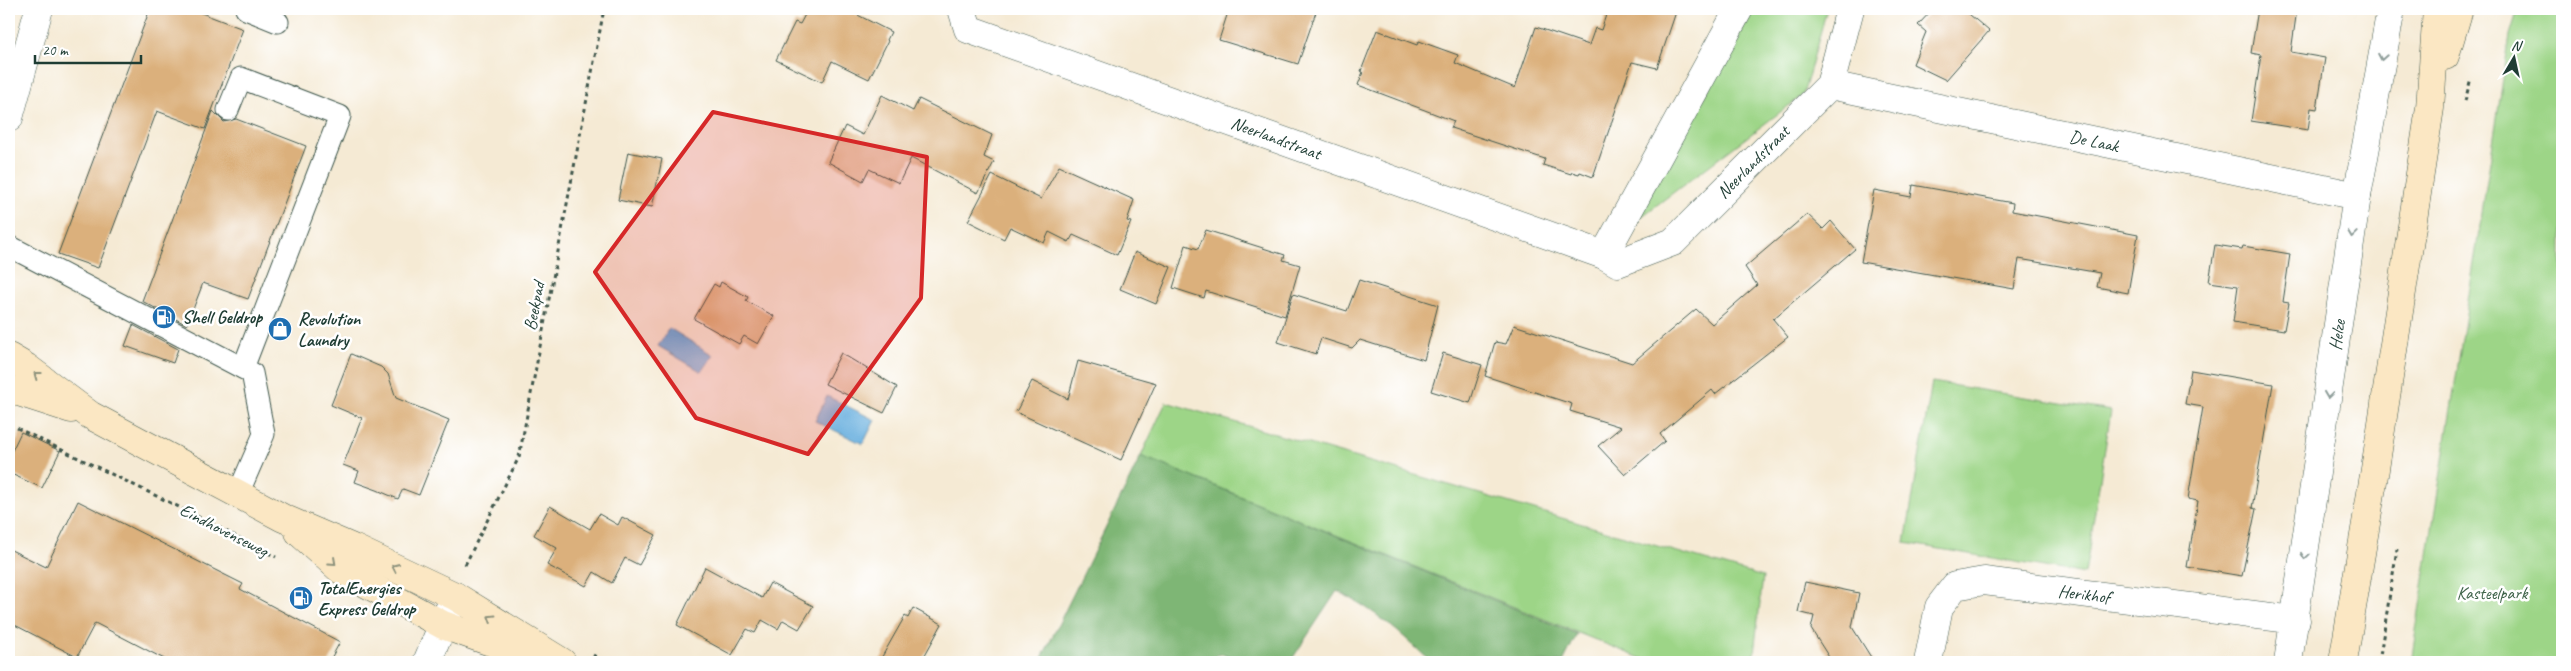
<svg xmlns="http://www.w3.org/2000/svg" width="2571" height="671" viewBox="0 0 2571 671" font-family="Caveat,sans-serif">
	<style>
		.green { fill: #9dd587; stroke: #5e895e }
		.forest { fill: #7eb674; stroke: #4e7a54 }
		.water { fill: #67afde; stroke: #437689 }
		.building { fill: #dbb07b }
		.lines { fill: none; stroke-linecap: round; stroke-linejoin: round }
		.lane-casing { stroke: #3f574c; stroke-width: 23 }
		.street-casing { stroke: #3f574c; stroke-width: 29 }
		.secondary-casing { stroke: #3f574c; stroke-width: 29 }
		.path { stroke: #3f574c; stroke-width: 3; stroke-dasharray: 4 4; stroke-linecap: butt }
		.lane { stroke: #fff; stroke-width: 21 }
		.street { stroke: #fff; stroke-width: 28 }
		.secondary { stroke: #fbe7c3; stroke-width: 28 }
		.oneway { stroke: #8f9e9a }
		.oneway2 { stroke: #8d927c }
		.marked { fill: #d62828; fill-opacity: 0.2; stroke: #d62828; stroke-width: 4; stroke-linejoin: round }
		.labels { text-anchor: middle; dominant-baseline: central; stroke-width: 5; stroke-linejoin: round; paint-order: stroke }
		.street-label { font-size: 18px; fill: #1f3d34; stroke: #fff }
		.poi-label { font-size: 18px; font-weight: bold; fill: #1f3d34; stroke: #fff; text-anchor: start }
		.park-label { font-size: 18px; fill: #3e6349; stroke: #fff }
	</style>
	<rect width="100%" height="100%" fill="#fff"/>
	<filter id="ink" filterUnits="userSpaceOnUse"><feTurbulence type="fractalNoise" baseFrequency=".02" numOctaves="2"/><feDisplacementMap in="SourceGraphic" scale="10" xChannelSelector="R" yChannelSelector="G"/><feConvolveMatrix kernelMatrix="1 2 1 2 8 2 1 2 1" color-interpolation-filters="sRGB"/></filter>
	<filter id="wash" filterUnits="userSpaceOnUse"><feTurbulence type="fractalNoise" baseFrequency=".0096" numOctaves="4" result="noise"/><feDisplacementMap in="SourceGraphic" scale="20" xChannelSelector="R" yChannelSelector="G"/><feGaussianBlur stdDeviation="1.12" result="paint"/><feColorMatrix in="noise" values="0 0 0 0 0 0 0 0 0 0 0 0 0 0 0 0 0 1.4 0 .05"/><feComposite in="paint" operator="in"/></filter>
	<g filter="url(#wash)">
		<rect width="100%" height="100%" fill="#f5ead4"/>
		<g class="green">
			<path d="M1754,9h73l-24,86 -170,128z"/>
			<path d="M2518,9h44v653h-151l99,-627z"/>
			<path d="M1932,382l179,29 -26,163 -180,-31z"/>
			<path d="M1166,402l597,175 -10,85h-103l-509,-206z"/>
		</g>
		<path class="forest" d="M1141,456l436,178 -14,28h-132c-29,-28 -57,-53 -94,-71l-47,71h-42l-24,-8 -7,1 -7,7h-170z"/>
		<g class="water">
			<path d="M669,328l44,27 -11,17 -44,-26z"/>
			<path d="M827,396l48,24 -12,24 -48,-23z"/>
		</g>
		<g id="blocks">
			<g class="building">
				<path d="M150,9h41l52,20 -38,100 -48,-18 -59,157 -40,-14z"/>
				<path d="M808,9h38l45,23 -4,8 1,1 -19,38 -37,-18 -10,21 -46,-22 19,-38 5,2z"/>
				<path d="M1229,9h88l-19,55 -79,-24z"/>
				<path d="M1608,9h69l-20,59 -25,-6 -39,115 -13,-5 -1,2 -7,-2 -1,2 -28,-9 2,-6 -94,-31 3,-7 -96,-36 5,-13 -2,-1 16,-41 40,15 2,-4 39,14 -3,8 60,25 21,-61 53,18 6,-17 6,2z"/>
				<path d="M1933,9h30l26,22 -43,49 -33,-16 13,-32 -8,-7z"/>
				<path d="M2258,9h39l-6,43 34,6 -8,51 -6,-1 -3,22 -57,-9 10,-66 -10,-2z"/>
				<path d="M882,95l31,16 6,-12 73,36 -8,22 10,5 -16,31 -67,-35 -12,25 -30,-14 -6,12 -35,-19 17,-36 18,9z"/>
				<path d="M213,111l11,11 12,-3 70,27 -58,153 -45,-16 -16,42 -45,-24z"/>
				<path d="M628,152l34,7 -10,48 -34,-7z"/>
				<path d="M1059,166l75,34 -7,21 4,1 -14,33 -44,-20 -4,7 -20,-10 -5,11 -34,-16 -6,12 -36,-18 24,-46 49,24z"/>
				<path d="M1913,185l100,18 -1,8 126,24 -10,58 -31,-6 3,-14 -81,-14 -5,30 -153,-27 13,-72 37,7z"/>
				<path d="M1807,214l16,15 8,-8 24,28 -82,70 15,18 -73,57 -3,-4 -52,44 5,7 -40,34 -27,-29 23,-19 -51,-16 2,-7 -87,-28 10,-34 11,2 8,-19 118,38 64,-54 16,15 45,-39 -12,-18z"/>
				<path d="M1206,230l79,25 -2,5 17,5 -15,51 -79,-25 -2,7 -31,-10 13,-43 12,4z"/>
				<path d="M2215,245l27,4 1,-3 47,8 -7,48 6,1 -5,27 -51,-8 5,-36 -29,-4z"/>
				<path d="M1135,252l36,15 -15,37 -36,-15z"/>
				<path d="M1359,280l79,25 -14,55 -64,-20 -8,8 -31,-10 -5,16 -38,-12 15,-48 54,17z"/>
				<path d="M721,282l27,15 -2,4 28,15 -16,28 -14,-8 -5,8 -45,-25 20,-35 5,3z"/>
				<path d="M133,325l45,24 -5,14 -48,-17z"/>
				<path d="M841,353l56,34 -13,26 -59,-29z"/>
				<path d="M1443,353l39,12 -12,38 -39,-12z"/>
				<path d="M351,354l30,13 7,7 8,24 53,22 -30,75 -16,-6 -5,10 -21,-9 -22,-8 4,-11 -16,-6 19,-47 -31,-13z"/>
				<path d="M1078,361l78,22 -35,77 -105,-48 16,-31 36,18z"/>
				<path d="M2191,370l82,14 -21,124 4,1 -14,67 -55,-9 11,-66 -10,-2 15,-92 -18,-3z"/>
				<path d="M21,432l39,19 -18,37 -33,-15v-16z"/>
				<path d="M78,501l165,83 -3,5 100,53 -11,20h-159l-75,-39 -18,34 -68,-35v-73l37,18z"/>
				<path d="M550,506l40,23 9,-15 19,11 4,-8 34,18 -17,30 -14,-7 -13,25 -18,-11 -8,14 -39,-21 10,-17 -23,-13z"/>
				<path d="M705,567l57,31 8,-15 43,23 -14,23 -16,-9 -5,9 -16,-9 -7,13 -8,-4 -15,26 -55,-30z"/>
				<path d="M1805,582l54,11 -7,34 22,35h-42l-21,-33 3,-13 -16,-4z"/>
				<path d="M913,608l29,16 -21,38h-42l26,-46 3,2z"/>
			</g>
		</g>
	</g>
	<g filter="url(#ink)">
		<use href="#blocks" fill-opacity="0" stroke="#3f574c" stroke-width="1"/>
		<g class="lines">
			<g class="lane-casing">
				<g id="lane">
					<path d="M246,9l32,13"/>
					<path d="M228,110l13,-32 99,38 -97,252"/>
					<path d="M9,246l243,127 12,61 -26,60"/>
				</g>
			</g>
			<g class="street-casing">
				<g id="street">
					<path d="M962,9l6,20 636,226 14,8 55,-21 157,-157 20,-76"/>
					<path d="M1830,85l527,111"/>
					<path d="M9,118l30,-109"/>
					<path d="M1604,255l135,-246"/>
					<path d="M427,662l28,-66"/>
					<path d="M1928,662l11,-55 16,-21 29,-5 312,39"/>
					<path d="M2288,662l69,-466 34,-187"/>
				</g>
			</g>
			<g class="secondary-casing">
				<g id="secondary">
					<path d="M2445,56l14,-47"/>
					<path d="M9,357l17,10 64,48 193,103 70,30 102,48 107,66"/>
					<path d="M9,389l62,20"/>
					<path d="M299,532l42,38 102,55 87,31"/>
					<path d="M2343,662l32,-193 55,-361 7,-99"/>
				</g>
			</g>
			<g class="path">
				<path d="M2465,101l6,-23"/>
				<path d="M17,428l158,77 101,52"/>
				<path d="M465,565l54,-108 85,-448"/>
				<path d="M593,655l12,7"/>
				<path d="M2379,662l18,-113"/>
			</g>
			<use href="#lane" class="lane"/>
			<use href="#street" class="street"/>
			<use href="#secondary" class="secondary"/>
		</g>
		<defs><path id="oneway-chevron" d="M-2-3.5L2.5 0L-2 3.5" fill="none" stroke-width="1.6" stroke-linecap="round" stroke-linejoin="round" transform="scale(1.25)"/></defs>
		<g class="oneway">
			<use href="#oneway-chevron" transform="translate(2382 57) rotate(100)"/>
			<use href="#oneway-chevron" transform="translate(2352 234) rotate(98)"/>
			<use href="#oneway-chevron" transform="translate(2328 395) rotate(98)"/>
			<use href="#oneway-chevron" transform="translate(2305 556) rotate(98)"/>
		</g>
		<g class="oneway2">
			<use href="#oneway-chevron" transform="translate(37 375) rotate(-143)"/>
			<use href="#oneway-chevron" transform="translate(333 562) rotate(42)"/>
			<use href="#oneway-chevron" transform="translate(395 567) rotate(-155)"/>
			<use href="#oneway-chevron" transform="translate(491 618) rotate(-148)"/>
		</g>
	</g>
	<path class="marked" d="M713,112l214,45 -6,141 -113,156 -112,-36 -101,-146z"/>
	<defs>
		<g id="fuel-disc" transform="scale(1.25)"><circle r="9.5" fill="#1f6fb2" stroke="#fff"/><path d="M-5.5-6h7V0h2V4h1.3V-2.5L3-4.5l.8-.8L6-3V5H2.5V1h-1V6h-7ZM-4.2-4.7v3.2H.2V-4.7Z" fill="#fff"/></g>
		<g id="shop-disc" transform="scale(1.25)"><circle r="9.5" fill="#1f6fb2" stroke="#fff"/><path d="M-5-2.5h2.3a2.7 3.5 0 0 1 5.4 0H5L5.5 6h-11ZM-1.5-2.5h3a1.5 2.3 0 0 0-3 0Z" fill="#fff"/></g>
	</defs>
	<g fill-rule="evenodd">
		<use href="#fuel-disc" x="164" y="317"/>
		<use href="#shop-disc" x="280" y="329"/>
		<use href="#fuel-disc" x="301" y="598"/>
	</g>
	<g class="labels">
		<g class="street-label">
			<text transform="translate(1276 138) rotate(20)">Neerlandstraat</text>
			<text transform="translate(2094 141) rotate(12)">De Laak</text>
			<text transform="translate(1753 162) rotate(-45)">Neerlandstraat</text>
			<text transform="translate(534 306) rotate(-79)">Beekpad</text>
			<text transform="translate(2337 335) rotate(-82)">Helze</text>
			<text transform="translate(224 530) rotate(27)">Eindhovenseweg</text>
			<text transform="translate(2084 594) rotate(7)">Herikhof</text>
		</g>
		<g class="poi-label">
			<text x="182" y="317">Shell Geldrop</text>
			<text x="298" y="319">Revolution<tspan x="298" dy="21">Laundry</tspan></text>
			<text x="318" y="588">TotalEnergies<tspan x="318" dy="21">Express Geldrop</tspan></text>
		</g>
		<g class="park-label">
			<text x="2492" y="593">Kasteelpark</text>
		</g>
	</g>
	<rect width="2571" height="671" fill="none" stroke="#fff" stroke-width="30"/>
	<g transform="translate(2514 58) rotate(9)" stroke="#ffffff" stroke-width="4" paint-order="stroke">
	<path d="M0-4L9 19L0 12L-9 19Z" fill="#1f3d34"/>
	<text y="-8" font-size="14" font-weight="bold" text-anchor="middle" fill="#1f3d34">N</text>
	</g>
	<path d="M35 55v8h106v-8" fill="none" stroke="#1f3d34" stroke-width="2.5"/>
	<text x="42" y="55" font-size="15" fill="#1f3d34" stroke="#ffffff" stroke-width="4" paint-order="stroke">20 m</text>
</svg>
